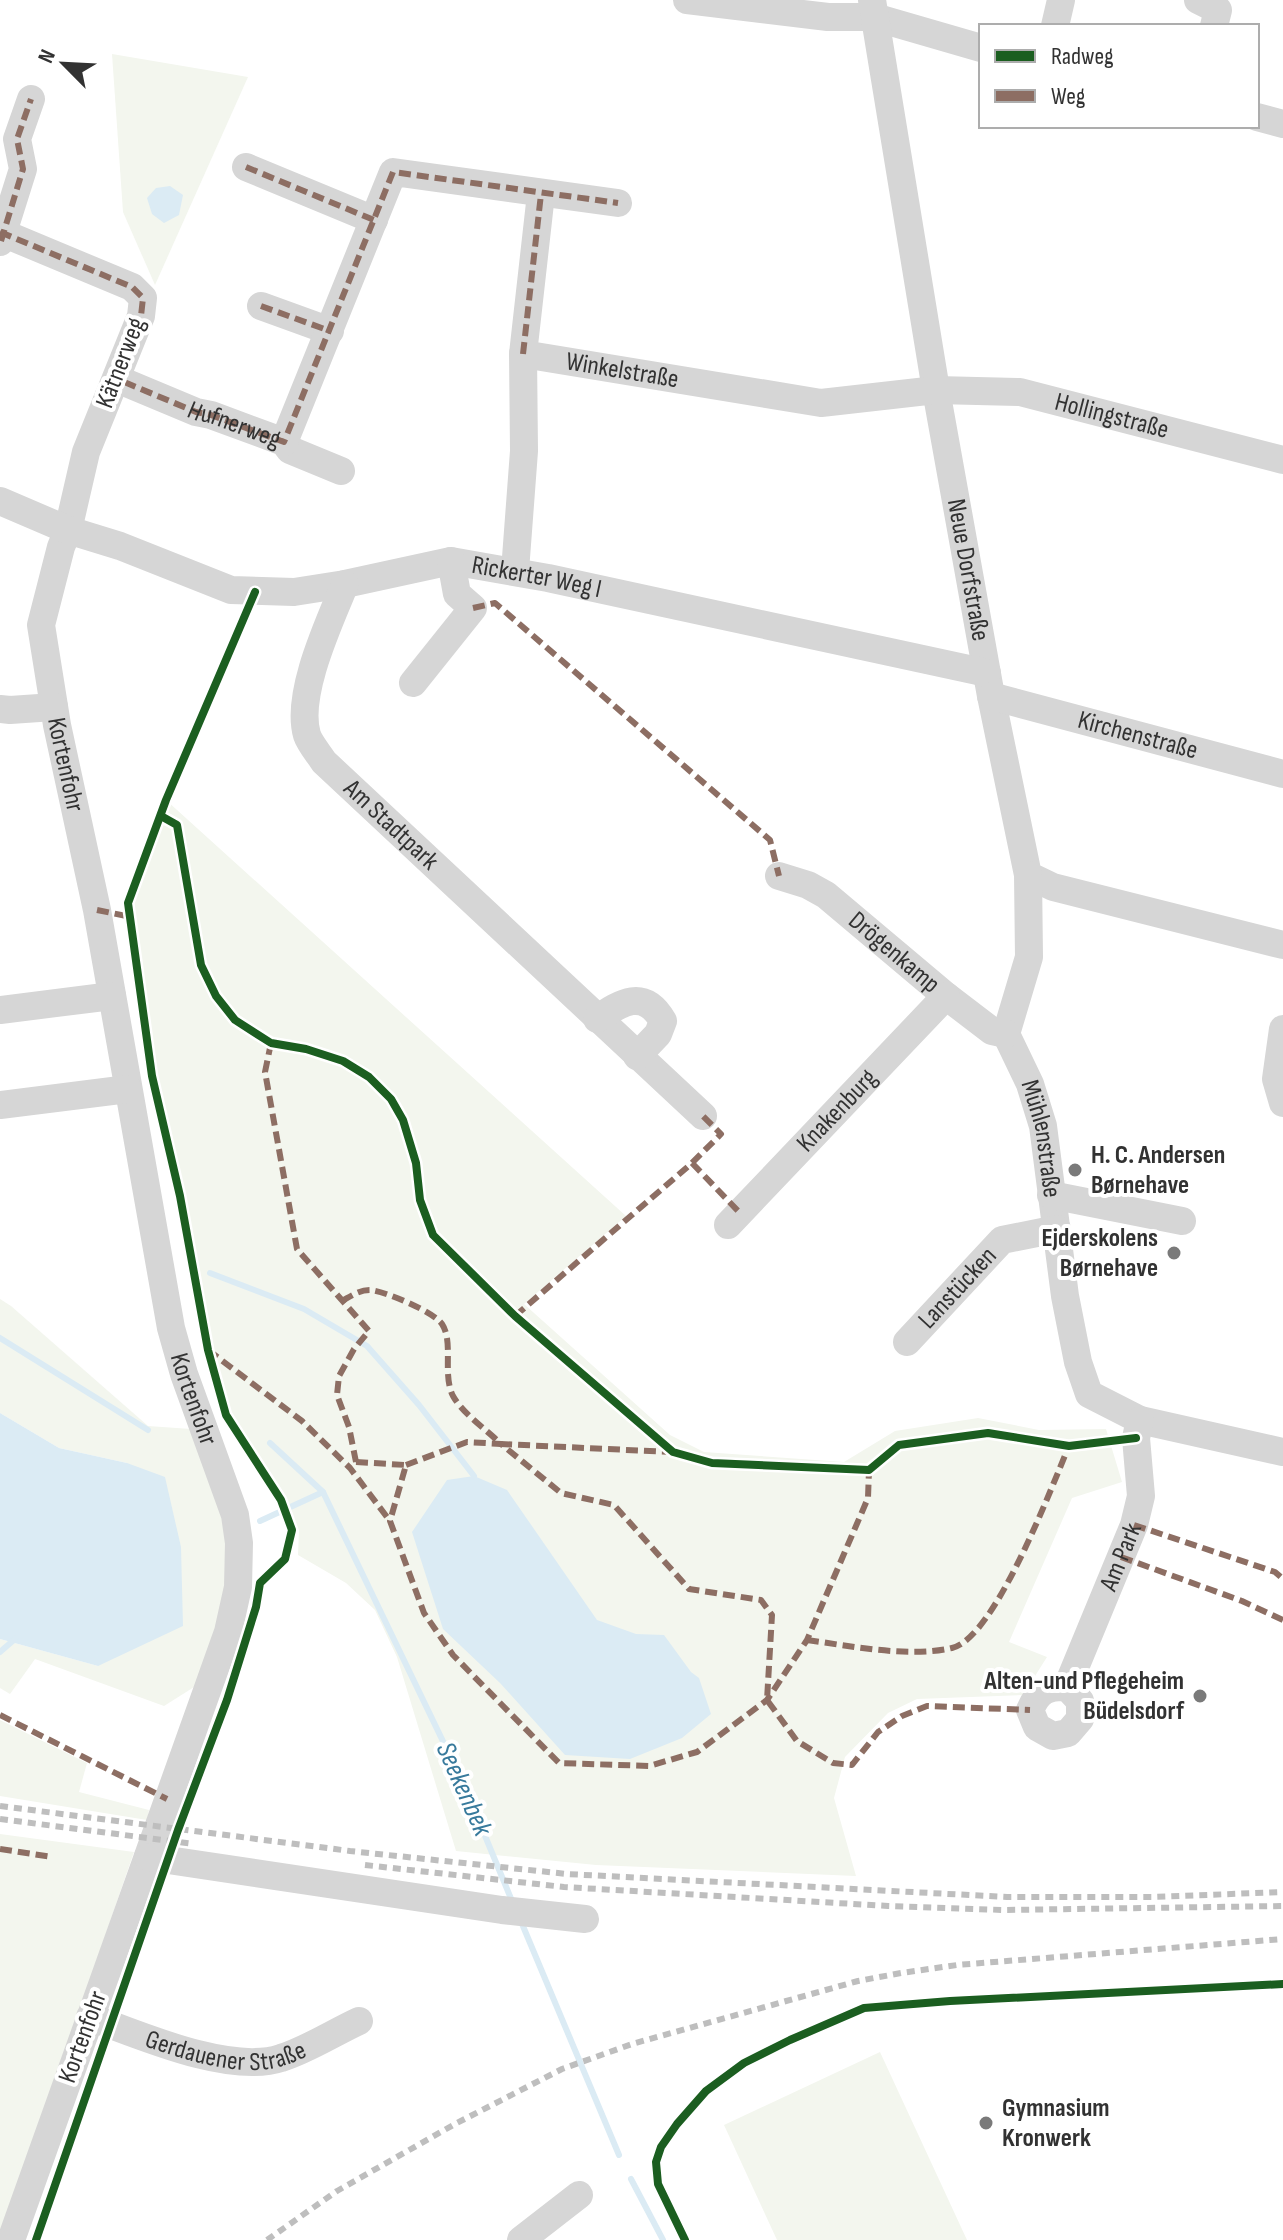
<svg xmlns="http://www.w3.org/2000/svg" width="1283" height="2240" viewBox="0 0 1283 2240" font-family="'Sofia Sans Condensed',sans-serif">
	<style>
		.green { fill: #f3f6ee }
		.water { fill: #dbebf4 }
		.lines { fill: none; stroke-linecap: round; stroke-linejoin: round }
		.stream { stroke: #dbebf4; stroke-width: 6 }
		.minor { stroke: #d6d6d6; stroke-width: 28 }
		.rail { stroke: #bebebe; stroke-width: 6; stroke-dasharray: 8 6; stroke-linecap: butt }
		.quiet { stroke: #8d6e63; stroke-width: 6; stroke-dasharray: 12 6; stroke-linecap: butt }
		.cycleway-casing { stroke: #fff; stroke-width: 13 }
		.cycleway { stroke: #1b5e20; stroke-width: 8 }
		.poi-dot { fill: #7a7a7a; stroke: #fff; stroke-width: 3 }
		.labels { text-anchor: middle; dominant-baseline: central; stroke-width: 8; stroke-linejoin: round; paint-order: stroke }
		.street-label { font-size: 26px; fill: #323232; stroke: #fff }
		.poi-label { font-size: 26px; font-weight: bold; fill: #323232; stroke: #fff; text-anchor: start }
		.water-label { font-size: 28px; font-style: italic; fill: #387a9c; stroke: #fff }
	</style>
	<rect width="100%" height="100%" fill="#fff"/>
	<g class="green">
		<path d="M112,54l136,23 -93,208 -32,-73z"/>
		<path d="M166,800l460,416 -102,88 146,131 34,17 140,10 51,-31 83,-13 61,12 67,-1 16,53 -50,16 -63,144 38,15 -24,38 -106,4 -29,14 -43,44 -11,41 22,78 -260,-11 -140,-14 -59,-194 -22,-47 -29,-27 -48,-28 1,-25 -73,-115 -18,-65 -28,-154 -28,-120 -24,-173z"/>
		<path d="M0,1299l11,7 137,120 43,3 37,86 2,68 -28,99 -38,24 -129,-47 -25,35 -10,-6v-49l98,27 29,-203 -68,-15 -59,-35z"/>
		<path d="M0,1720l87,43 -8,29 70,18 -2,10 -147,-24z"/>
		<path d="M0,1834l134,18 -134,388z"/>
		<path d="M880,2052l87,188h-190l-53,-115z"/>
	</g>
	<g class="water">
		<path d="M170,186l13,9 -4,20 -15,8 -12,-9 -5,-16 9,-10z"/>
		<path d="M0,1413l59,35 68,15 38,14 16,70 2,79 -85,40 -98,-27z"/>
		<path d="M474,1476l33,14 90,130 39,14 28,1 27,37 8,6 12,36 -29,24 -52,21 -65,-4 -65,-72 -57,-54 -31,-97 35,-52z"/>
	</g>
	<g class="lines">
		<g class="stream">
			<path d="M210,1273l94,36 63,37 52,59 55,71"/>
			<path d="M0,1338l148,92"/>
			<path d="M270,1443l53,49"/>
			<path d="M260,1521l63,-29 141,293 48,116"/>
			<path d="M0,1652l15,-13"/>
			<path d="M520,1919l99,236"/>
			<path d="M631,2179l32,61"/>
		</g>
		<g class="minor">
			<path d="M687,0l141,17h46l107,31"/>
			<path id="s1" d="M872,0l64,390 55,306 37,179 25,12 230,58"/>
			<path d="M1198,0l20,10 -4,16"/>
			<path d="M1055,26l6,-26"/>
			<path d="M1257,117l26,7"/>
			<path d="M246,167l128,53"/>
			<path id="s2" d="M0,232l132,55 11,11 -2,18 -55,136 -18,78 -7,17 -20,78 16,100 40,185 74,418 13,46 51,141 4,28 -1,44 -10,45 -217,608"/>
			<path d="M0,242l23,-73 -6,-30 14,-40"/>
			<path d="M261,306l69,25"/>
			<path d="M523,354l18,-160"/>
			<path d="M117,379l79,33 15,3 73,27 6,8 51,21"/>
			<path d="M284,442l109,-270 225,31"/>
			<path id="s3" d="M0,501l68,29 52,16 111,44 63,2 51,-8 106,-23 97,17 439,95"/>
			<path id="s4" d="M515,571l9,-120 -1,-97 298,49 115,-13 84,2 263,68"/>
			<path id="s5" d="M345,584c-15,37 -50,110 -38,151 3,9 12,19 17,27l379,354"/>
			<path d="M413,683l60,-75 -16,-14 -6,-33"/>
			<path id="s6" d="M991,696l292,78"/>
			<path d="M0,709l10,1 44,-3"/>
			<path id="s7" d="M1028,875l1,82 -23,77 24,50 13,42 22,170 13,66 11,32 51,26 143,32"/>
			<path id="s8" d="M779,876l29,9 18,10 120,101 46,35 14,3"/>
			<path d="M0,1010l112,-14"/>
			<path d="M597,1019c24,-17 47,-31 66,2l-5,13 -21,22"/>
			<path d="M1283,1029l-7,50 7,24"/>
			<path d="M0,1105l128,-16"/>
			<path d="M1051,1195l131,26"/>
			<path id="s9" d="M728,1225l218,-229"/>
			<path id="s10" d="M907,1342l95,-102 55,-11"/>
			<path id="s11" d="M1067,1687l13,14v18l-12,14 -15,3 -16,-9 -7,-17c8,-19 17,-24 37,-23l67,-162 7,-29 -5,-58 4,-18"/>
			<path d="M148,1857l354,53 83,9"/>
			<path id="s12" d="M90,2017c49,18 140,58 191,41 26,-8 52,-25 78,-37"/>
			<path d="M521,2240l58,-45"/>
		</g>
		<g class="rail">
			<path d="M0,1806l350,45 217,23 440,23h146l130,-5"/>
			<path d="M0,1819l194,25"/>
			<path d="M365,1865l199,22 324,19 116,4 279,-4"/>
			<path d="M267,2240l70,-49 118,-67 107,-55 70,-25 226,-63 43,-8 56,-8 326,-26"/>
		</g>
		<g class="quiet">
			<path d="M246,167l128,53"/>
			<path id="s13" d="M0,232l132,55 11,11 -2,18 -24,63 79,33 15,3 73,27 109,-270 225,31"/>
			<path d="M1,241l22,-72 -6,-30 14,-40"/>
			<path d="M261,306l69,25"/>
			<path d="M523,354l18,-160"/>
			<path d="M473,608l22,-5 275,237 9,36"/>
			<path d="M97,910l34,7"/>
			<path d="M271,1043l-6,29 32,177 72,82 -15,18 -15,27 -2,19 12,32 7,35 -6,6"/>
			<path d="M692,1163l48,50"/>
			<path d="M342,1301c9,-5 17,-11 28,-11 15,1 64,22 72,34 12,18 0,50 11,72 10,18 34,34 48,48l170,8"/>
			<path d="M515,1316l177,-153 29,-29 -18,-18"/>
			<path d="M208,1350l94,71 48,47 40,53"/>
			<path d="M356,1462l50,3 -16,56 34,92 29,42 106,108 90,3 48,-14 70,-52 40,-60 61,-142 1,-28"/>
			<path d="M406,1465l61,-23 34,2 60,49 53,12 75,84 72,11 11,15 -5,85 30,41 36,22 19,2 26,-33 24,-16 25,-10 103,4"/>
			<path d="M1134,1525l141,47 8,7"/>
			<path d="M1121,1557l121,44 41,19"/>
			<path d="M807,1640c44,6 102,18 145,8 43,-10 99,-160 117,-202"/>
			<path d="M0,1715l167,84"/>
			<path d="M0,1849l52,8"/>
		</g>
		<g class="cycleway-casing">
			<g id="cycleway">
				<path d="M161,816l16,9 24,140 15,31 19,24 36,23 35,6 37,12 26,16 22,22 12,21 13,43 4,37 13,35 82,81 158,136 39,11 157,7 30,-25 89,-12 81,13 67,-8"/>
				<path d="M36,2240l142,-410 49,-130 29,-93 4,-24 25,-24 7,-29 -11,-30 -55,-85 -18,-65 -28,-154 -28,-120 -24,-173 38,-103 89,-208"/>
				<path d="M685,2240l-27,-56 -2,-22 5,-15 16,-23 29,-33 38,-28 46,-23 74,-32 86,-7 333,-17"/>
			</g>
		</g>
		<use href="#cycleway" class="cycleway"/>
	</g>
	<g class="poi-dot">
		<circle cx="1075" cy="1170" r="8"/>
		<circle cx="1174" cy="1253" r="8"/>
		<circle cx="1200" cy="1696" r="8"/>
		<circle cx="986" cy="2123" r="8"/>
	</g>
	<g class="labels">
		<g class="street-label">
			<text transform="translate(121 363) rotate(-69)">Kätnerweg</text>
			<text stroke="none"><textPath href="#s4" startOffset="318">Winkelstraße</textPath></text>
			<text stroke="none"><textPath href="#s4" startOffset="814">Hollingstraße</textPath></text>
			<text stroke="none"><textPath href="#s13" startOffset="370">Hufnerweg</textPath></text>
			<text stroke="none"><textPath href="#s1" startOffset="578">Neue Dorfstraße</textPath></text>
			<text stroke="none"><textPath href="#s3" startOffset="558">Rickerter Weg I</textPath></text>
			<text stroke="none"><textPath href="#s6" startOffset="152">Kirchenstraße</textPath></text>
			<text stroke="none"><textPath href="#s2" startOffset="644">Kortenfohr</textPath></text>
			<text stroke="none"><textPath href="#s5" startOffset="282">Am Stadtpark</textPath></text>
			<text stroke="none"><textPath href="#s8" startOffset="140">Drögenkamp</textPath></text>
			<text stroke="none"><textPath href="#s9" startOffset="158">Knakenburg</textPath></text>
			<text stroke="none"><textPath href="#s7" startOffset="274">Mühlenstraße</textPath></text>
			<text stroke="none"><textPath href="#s10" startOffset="74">Lanstücken</textPath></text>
			<text stroke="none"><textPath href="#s2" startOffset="1292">Kortenfohr</textPath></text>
			<text stroke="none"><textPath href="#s11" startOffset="296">Am Park</textPath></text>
			<text transform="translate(83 2037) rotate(-70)">Kortenfohr</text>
			<text stroke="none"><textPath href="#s12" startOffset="142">Gerdauener Straße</textPath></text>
		</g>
		<g class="poi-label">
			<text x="1091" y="1155">H. C. Andersen<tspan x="1091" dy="30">Børnehave</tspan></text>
			<text x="1158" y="1238" text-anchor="end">Ejderskolens<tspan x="1158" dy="30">Børnehave</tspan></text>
			<text x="1184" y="1681" text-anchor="end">Alten-und Pflegeheim<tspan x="1184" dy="30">Büdelsdorf</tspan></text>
			<text x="1002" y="2108">Gymnasium<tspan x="1002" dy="30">Kronwerk</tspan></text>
		</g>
		<g class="water-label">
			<text transform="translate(464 1789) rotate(66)">Seekenbek</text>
		</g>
	</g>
	<rect x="979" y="24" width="280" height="104" fill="#ffffff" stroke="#adadad" stroke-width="2"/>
	<rect x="995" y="50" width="40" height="12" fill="#1b5e20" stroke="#adadad" stroke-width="2"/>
	<text x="1051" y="64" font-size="24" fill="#323232">Radweg</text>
	<rect x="995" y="90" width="40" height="12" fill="#8d6e63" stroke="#adadad" stroke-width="2"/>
	<text x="1051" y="104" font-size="24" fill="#323232">Weg</text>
	<g transform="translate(64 64) rotate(294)" stroke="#ffffff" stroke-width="6" paint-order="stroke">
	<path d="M0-6L14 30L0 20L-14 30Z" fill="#323232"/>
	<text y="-12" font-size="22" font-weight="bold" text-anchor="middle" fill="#323232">N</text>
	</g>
</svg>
